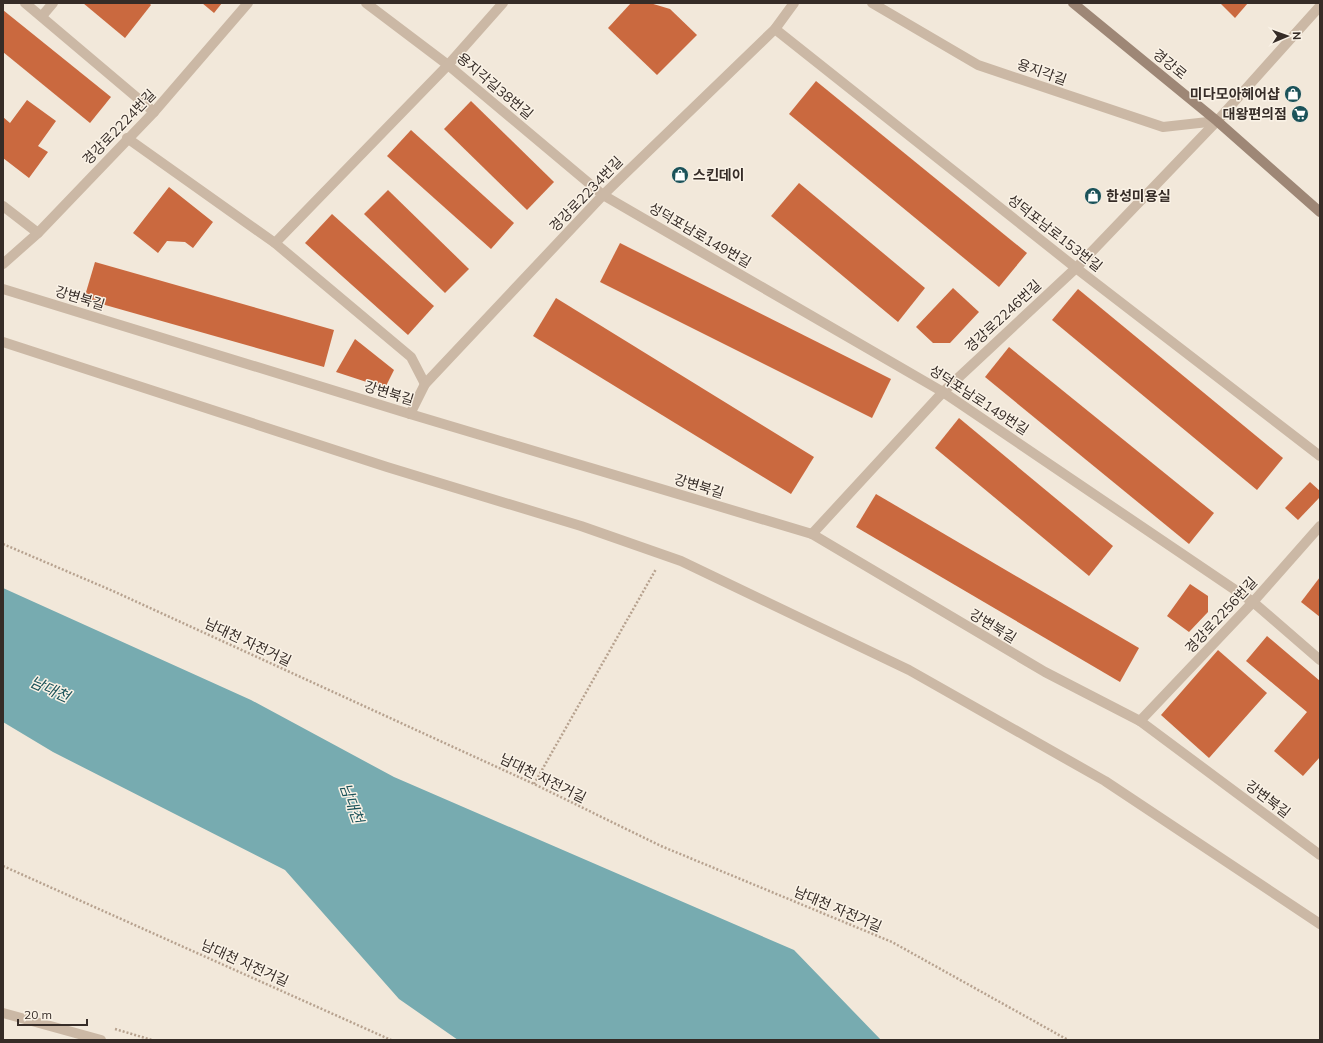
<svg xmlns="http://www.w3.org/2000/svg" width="1323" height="1043" viewBox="0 0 1323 1043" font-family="Mulish,'Noto Sans KR',sans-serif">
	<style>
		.water { fill: #77abb0 }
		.building { fill: #ca693f }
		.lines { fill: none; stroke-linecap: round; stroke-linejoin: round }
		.path { stroke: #b7a28f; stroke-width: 2.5; stroke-dasharray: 2 2; stroke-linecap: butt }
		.lane { stroke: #cbb8a5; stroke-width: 10 }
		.street { stroke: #cbb8a5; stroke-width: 10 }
		.secondary { stroke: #9e8776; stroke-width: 10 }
		.labels { text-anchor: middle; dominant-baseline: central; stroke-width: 3; stroke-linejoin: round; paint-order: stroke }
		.street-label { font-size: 14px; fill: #362c27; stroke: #faf2e6 }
		.poi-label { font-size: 14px; font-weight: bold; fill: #362c27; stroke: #faf2e6; text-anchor: end }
		.water-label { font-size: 15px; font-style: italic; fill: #1b5259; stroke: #faf2e6 }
	</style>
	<rect width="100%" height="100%" fill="#f2e8da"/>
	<path class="water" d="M3,588l248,112 143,77 400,173 87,90h-423l-59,-41 -114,-129 -232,-118 -50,-30z"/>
	<g class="building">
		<path d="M83,3h66l2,2 -26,33z"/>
		<path d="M202,3h20l-8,10z"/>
		<path d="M631,3h19l20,6 27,26 -40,40 -49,-47z"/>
		<path d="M1220,3h28l-13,15z"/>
		<path d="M3,10l108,87 -21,26 -87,-71z"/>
		<path d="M816,81l211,172 -28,34 -210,-173z"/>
		<path d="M27,100l29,21 -18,25 10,6 -19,26 -26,-20v-41l7,6z"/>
		<path d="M471,101l83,81 -27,28 -83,-81z"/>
		<path d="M411,130l103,93 -23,26 -104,-93z"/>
		<path d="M799,183l126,105 -27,34 -127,-106z"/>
		<path d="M169,187l44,35 -20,26 -8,-6 -18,-1 -9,12 -25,-20z"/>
		<path d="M388,190l81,79 -24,24 -81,-79z"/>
		<path d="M332,214l102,92 -26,29 -103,-92z"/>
		<path d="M620,243l271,136 -19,39 -272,-136z"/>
		<path d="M95,262l239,68 -10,37 -240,-68z"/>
		<path d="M953,288l26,24 -29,31h-17l-17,-16z"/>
		<path d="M1078,289l205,169 -26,32 -205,-170z"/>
		<path d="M556,298l258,159 -23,37 -258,-158z"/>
		<path d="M355,339l39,31 -9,18 -49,-16z"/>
		<path d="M1009,347l205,166 -25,31 -204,-167z"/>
		<path d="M959,418l154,128 -24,30 -154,-128z"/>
		<path d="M1310,482l10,9v6l-22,23 -13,-12z"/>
		<path d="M876,494l263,154 -19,34 -264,-155z"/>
		<path d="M1320,577v40l-19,-15z"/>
		<path d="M1190,584l18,12v16l-19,20 -22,-16z"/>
		<path d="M1267,636l53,45v76l-17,19 -29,-25 33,-39 -61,-51z"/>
		<path d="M1218,650l49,43 -58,65 -48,-43z"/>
	</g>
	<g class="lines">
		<g class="path">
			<path d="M3,544l110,47 421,193 127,62 231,96 176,98"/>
			<path d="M534,784l122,-215"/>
			<path d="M3,866l388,174"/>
			<path d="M115,1029l37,11"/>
		</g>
		<path class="lane" d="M42,16l11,-13"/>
		<g class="street">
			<path d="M25,3l129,109"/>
			<path d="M366,3l82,62 155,130 340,197 310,210 67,58"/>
			<path d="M872,3l106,62 185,62 54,-6"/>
			<path d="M775,29l301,239 244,188"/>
			<path d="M127,138l148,105 136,114 14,27"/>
			<path d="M3,206l35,27"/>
			<path d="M275,243l173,-178 55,-62"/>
			<path d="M3,264l35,-31 116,-121 94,-109"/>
			<path d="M3,289l407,125 402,120 233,138 95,49 180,134"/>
			<path d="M3,342l384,125 194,59 100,35 228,109 196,111 215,143"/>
			<path d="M410,414l15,-30 178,-189 172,-166 19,-26"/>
			<path d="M812,534l131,-142 133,-124 141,-147 103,-115"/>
			<path d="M1140,721l113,-119 67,-76"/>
			<path d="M3,1013l98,27"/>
		</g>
		<path class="secondary" d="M1073,3l144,118 103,91"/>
	</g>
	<defs>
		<g id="shop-disc" transform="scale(0.9)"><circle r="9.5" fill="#1b5259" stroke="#faf2e6"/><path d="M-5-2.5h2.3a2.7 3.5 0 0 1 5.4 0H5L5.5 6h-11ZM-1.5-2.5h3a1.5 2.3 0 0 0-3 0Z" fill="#fff"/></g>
		<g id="supermarket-disc" transform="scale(0.9)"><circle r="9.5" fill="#1b5259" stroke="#faf2e6"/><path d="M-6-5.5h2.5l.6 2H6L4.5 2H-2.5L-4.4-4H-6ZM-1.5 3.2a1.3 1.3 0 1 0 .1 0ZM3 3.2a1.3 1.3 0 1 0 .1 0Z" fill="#fff"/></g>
	</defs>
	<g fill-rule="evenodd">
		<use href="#shop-disc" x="1293" y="94"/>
		<use href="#supermarket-disc" x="1300" y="114"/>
		<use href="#shop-disc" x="680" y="175"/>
		<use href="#shop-disc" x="1093" y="196"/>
	</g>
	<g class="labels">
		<g class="street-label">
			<text transform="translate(1170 64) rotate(39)">경강로</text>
			<text transform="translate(1042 72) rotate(19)">용지각길</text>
			<text transform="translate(495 86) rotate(40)">용지각길38번길</text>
			<text transform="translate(119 127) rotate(-46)">경강로2224번길</text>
			<text transform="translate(586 194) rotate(-46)">경강로2234번길</text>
			<text transform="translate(1055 233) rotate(38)">성덕포남로153번길</text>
			<text transform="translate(700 235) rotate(30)">성덕포남로149번길</text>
			<text transform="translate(80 298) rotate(17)">강변북길</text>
			<text transform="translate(1003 316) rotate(-43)">경강로2246번길</text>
			<text transform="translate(389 393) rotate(17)">강변북길</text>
			<text transform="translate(979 400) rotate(33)">성덕포남로149번길</text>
			<text transform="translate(699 486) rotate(17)">강변북길</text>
			<text transform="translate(1221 615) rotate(-47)">경강로2256번길</text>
			<text transform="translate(993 626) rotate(31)">강변북길</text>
			<text transform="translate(248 642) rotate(25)">남대천 자전거길</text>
			<text transform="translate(543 778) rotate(26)">남대천 자전거길</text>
			<text transform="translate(1268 799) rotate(37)">강변북길</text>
			<text transform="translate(838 909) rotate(23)">남대천 자전거길</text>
			<text transform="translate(245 963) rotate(24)">남대천 자전거길</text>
		</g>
		<g class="poi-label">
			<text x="1280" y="94">미다모아헤어샵</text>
			<text x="1287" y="114">대왕편의점</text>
			<text x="693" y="175" text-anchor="start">스킨데이</text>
			<text x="1106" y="196" text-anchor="start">한성미용실</text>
		</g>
		<g class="water-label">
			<text transform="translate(50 689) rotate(24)">남대천</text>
			<text transform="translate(352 803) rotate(70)">남대천</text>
		</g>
	</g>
	<rect width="1323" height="1043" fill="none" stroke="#362c27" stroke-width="8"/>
	<g transform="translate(1287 36) rotate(88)" stroke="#faf2e6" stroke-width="3" paint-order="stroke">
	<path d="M0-3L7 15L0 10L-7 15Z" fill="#362c27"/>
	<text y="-6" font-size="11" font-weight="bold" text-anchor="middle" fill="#362c27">N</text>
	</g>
	<path d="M18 1019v6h69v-6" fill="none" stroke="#362c27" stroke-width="2"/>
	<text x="24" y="1019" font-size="12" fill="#362c27" stroke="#faf2e6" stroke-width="3" paint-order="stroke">20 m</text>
</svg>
